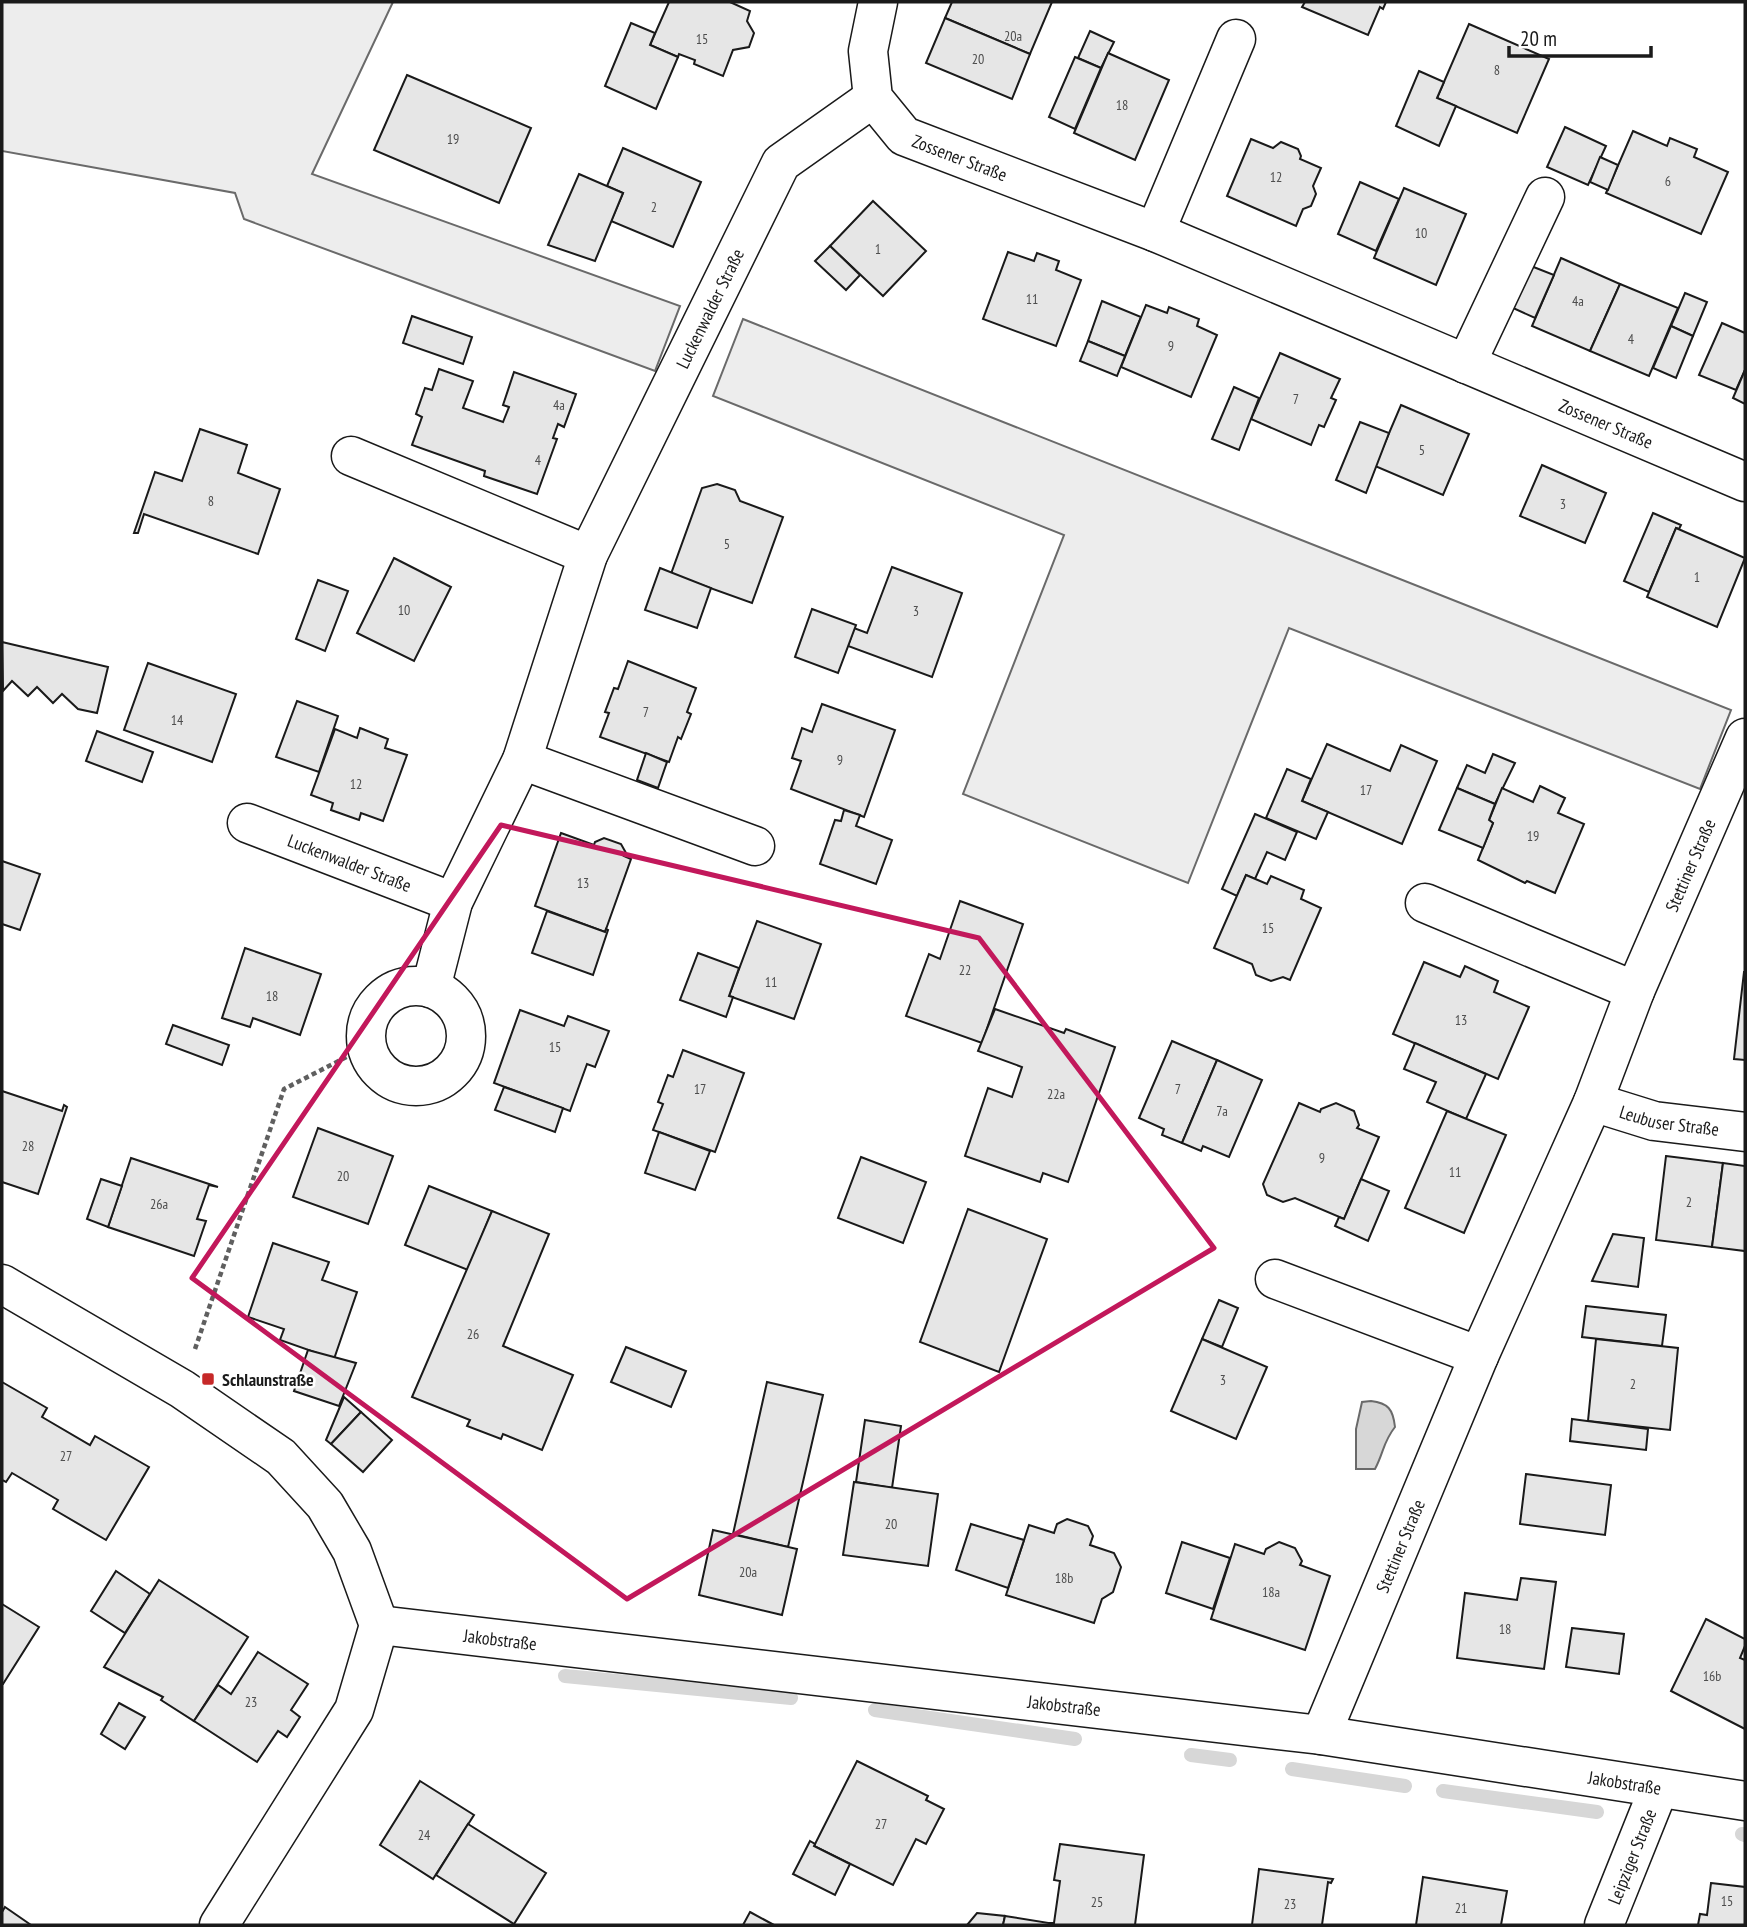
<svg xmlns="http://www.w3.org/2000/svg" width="1747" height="1927" viewBox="0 0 1747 1927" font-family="'PT Sans Narrow',sans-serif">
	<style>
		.green { fill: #ededed; stroke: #6a6a6a; stroke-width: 2 }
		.water { fill: #d7d7d7; stroke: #6a6a6a; stroke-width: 2 }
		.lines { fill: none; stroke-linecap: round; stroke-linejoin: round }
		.stream { stroke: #d7d7d7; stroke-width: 14 }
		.building { fill: #e6e6e6; stroke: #1a1a1a; stroke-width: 2 }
		.street-casing { stroke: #1a1a1a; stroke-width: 41 }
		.path { stroke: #5f5f5f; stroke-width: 4.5; stroke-dasharray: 5 3.5; stroke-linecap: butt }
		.street { stroke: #fff; stroke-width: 38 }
		.marked { fill: none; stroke: #c2185b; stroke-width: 5; stroke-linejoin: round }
		.poi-dot { fill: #c62828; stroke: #fff; stroke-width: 2.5 }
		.labels { text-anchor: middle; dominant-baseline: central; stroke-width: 5; stroke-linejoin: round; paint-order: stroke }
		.number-label { font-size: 14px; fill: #4d4d4d }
		.street-label { font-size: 18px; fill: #1a1a1a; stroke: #fff }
		.poi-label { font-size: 18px; font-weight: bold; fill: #1a1a1a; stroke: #fff; text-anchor: start }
	</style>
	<rect width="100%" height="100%" fill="#fff"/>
	<g class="green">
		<path d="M2,2h391l-81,172 368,132 -25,65 -411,-152 -9,-26 -233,-42z"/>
		<path d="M743,319l988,391 -31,79 -411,-161 -101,255 -225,-89 101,-259 -351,-139z"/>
	</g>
	<path class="water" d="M1371,1401c17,2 22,8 24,26 -12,15 -11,25 -20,42h-19v-40l6,-27z"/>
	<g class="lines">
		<g class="stream">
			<path d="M565,1676l226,22"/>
			<path d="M875,1710l200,29"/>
			<path d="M1191,1755l39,5"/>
			<path d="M1292,1769l113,17"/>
			<path d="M1443,1791l154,21"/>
			<path d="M1742,1834l3,1"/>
		</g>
	</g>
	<g class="building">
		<path d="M669,2h61l20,9 -3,10 7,12 -5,14 -16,3 -10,26 -29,-12 1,-4 -16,-6 -1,3 -28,-12z"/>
		<path d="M952,2h100l-22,52 -85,-36z"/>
		<path d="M1305,2h81l-3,7 -3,-2 -12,28 -66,-28z"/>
		<path d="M945,18l85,36 -18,45 -86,-36z"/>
		<path d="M631,23l24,10 -5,12 28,12 -22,52 -51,-23z"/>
		<path d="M1469,24l80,35 -32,74 -80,-35z"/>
		<path d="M1090,31l24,11 -13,26 -23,-10z"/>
		<path d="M1108,53l61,27 -34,80 -61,-27z"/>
		<path d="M1075,57l26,11 -26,61 -26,-12z"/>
		<path d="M1419,71l25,11 -7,16 19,8 -17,40 -43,-20z"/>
		<path d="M407,75l124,53 -32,75 -125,-53z"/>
		<path d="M1565,127l41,19 -18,39 -41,-18z"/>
		<path d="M1633,131l34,15 3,-8 27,11 -3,8 34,15 -27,62 -95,-41z"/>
		<path d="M1251,139l22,9 8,-6 17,7 3,7 -1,3 21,9 -8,18 3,8 -5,12 -8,3 -7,17 -69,-30z"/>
		<path d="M623,148l78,34 -28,65 -62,-26 12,-28 -16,-7z"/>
		<path d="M1600,157l18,8 -10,25 -18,-8z"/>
		<path d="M579,174l44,19 -28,68 -47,-16z"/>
		<path d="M1360,182l39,17 -23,52 -38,-17z"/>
		<path d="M1404,188l62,26 -30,71 -62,-27z"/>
		<path d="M873,201l53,50 -43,45 -53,-50z"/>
		<path d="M830,246l30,29 -14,15 -31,-29z"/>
		<path d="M1008,252l26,9 3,-8 22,8 -3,9 25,10 -25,66 -73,-27z"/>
		<path d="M1561,258l59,26 -30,67 -58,-25z"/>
		<path d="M1531,266l23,9 -19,43 -22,-10z"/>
		<path d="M1620,284l58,24 -29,68 -59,-25z"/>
		<path d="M1685,293l22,9 -14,34 -22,-10z"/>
		<path d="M1102,301l39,16 -16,39 -37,-15z"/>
		<path d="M1146,305l21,8 2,-6 30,12 -2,7 20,9 -26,62 -70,-30z"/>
		<path d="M412,316l60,21 -9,27 -60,-21z"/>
		<path d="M1722,323l23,10v37l-9,20 -37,-15z"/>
		<path d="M1671,326l22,10 -17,42 -23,-10z"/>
		<path d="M1088,341l37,15 -8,20 -37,-15z"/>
		<path d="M1280,353l60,26 -9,19 5,2 -12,27 -5,-2 -8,20 -60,-26z"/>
		<path d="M439,369l34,12 -10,27 40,14 6,-15 -6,-2 11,-33 62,22 -12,33 -6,-3 -5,14 4,1 -20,55 -53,-18 1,-5 -73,-26 10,-28 -6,-3 9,-26 7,2z"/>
		<path d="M1745,370v34l-12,-6z"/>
		<path d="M1234,387l25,11 -20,52 -27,-11z"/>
		<path d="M1401,405l68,29 -26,61 -68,-29z"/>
		<path d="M1360,422l29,11 -23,60 -30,-13z"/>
		<path d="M200,429l47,16 -9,28 42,16 -22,65 -114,-40 -6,19h-4l21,-61 27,9z"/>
		<path d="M1542,465l64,28 -21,50 -65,-27z"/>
		<path d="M717,484l18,6 5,11 43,16 -31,86 -81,-29 31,-86z"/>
		<path d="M1653,513l28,12 -2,4 -3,-1 -27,64 -25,-11z"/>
		<path d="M1676,528l69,30 -28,69 -70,-30z"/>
		<path d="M394,558l57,29 -37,74 -57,-28z"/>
		<path d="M892,567l70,26 -30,84 -84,-31 6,-18 13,5z"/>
		<path d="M660,568l51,20 -14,40 -52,-18z"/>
		<path d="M318,580l30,11 -23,60 -29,-12z"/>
		<path d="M812,609l44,16 -18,48 -43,-16z"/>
		<path d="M2,642l106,25 -11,46 -19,-4 -16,-15 -9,9 -16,-16 -9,9 -16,-15 -9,10z"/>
		<path d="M628,661l68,27 -9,24 4,2 -10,25 -3,-2 -9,25 -69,-25 9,-24 -4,-1 9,-24 4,1z"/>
		<path d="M148,663l88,31 -24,68 -88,-32z"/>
		<path d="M297,701l41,15 -19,56 -43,-15z"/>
		<path d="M822,704l73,26 -31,87 -73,-28 10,-28 -9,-3 10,-30 10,4z"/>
		<path d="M360,728l28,11 -3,9 22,7 -24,66 -22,-8 -2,7 -28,-10 2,-7 -22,-8 24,-66 22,9z"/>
		<path d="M97,731l56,21 -11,30 -56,-21z"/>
		<path d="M1327,744l63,27 11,-26 36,16 -35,83 -100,-43z"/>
		<path d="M646,753l21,9 -9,26 -21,-8z"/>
		<path d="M1493,754l22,9 -20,41 -38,-16 10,-23 18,8z"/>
		<path d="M1287,769l24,10 -9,22 26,11 -12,27 -50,-21z"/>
		<path d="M1540,786l25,12 -7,15 26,11 -29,69 -28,-12 -2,2 -47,-23 15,-37 -4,-3 13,-32 31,14z"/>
		<path d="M1457,788l38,16 -6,16 4,3 -10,25 -44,-18z"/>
		<path d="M844,810l16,5 -4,11 36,14 -16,44 -56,-20 15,-44 6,1z"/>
		<path d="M1255,814l42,18 -12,28 -18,-8 -12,27 -9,-4 -9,21 -15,-7z"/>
		<path d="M561,833l33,12 1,-3 9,-4 17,6 5,9 -2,3 7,3 -26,73 -70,-26z"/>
		<path d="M2,861l38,13 -20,56 -18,-6z"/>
		<path d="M1246,875l21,9 4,-8 33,14 -3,9 20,9 -31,72 -7,-3 -12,4 -15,-6 -4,-11 -38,-16z"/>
		<path d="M960,901l63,23 -41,119 -76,-27 23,-62 11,5z"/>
		<path d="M547,911l58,21 1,-3 2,1 -15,45 -61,-22z"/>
		<path d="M757,921l64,23 -27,75 -65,-23z"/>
		<path d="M245,948l76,26 -21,61 -47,-17 -3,9 -28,-9z"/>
		<path d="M698,953l41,15 -10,28 4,1 -7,20 -46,-17z"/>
		<path d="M1424,962l36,15 5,-11 33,15 -4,11 35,15 -31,72 -105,-45z"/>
		<path d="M1744,972h1v88l-11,-1z"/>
		<path d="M995,1009l69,24 2,-4 49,18 -47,135 -25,-9 -3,9 -75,-26 23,-68 24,9 10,-30 -44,-16z"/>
		<path d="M520,1010l44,16 4,-10 41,15 -14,36 -8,-3 -17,47 -76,-28z"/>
		<path d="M173,1025l56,20 -7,20 -56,-21z"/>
		<path d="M1172,1041l45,19 -35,83 -20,-8 2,-6 -25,-11z"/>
		<path d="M1415,1043l71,31 -20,45 -39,-17 9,-20 -32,-13z"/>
		<path d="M683,1050l61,23 -29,79 -62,-22 10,-26 -5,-2 10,-27 5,2z"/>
		<path d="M1217,1060l45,20 -33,77 -26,-11 -2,5 -19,-8z"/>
		<path d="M504,1087l59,21 -8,24 -60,-22z"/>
		<path d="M2,1091l60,20 2,-6 3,2 -29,87 -36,-12z"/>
		<path d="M1299,1103l21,9 1,-3 15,-6 18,8 5,14 -2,3 22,9 -35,82 -49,-21 -12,4 -16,-7 -4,-11z"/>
		<path d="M1447,1111l59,24 -42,98 -59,-25z"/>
		<path d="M318,1128l75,28 -25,68 -75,-27z"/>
		<path d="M659,1132l51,19 -15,39 -50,-17z"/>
		<path d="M1666,1156l57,7 -11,84 -56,-7z"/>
		<path d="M861,1157l65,25 -23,61 -65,-25z"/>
		<path d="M131,1158l87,29 -9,-2 -12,34 9,2 -12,35 -86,-29z"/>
		<path d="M1723,1163l22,3v85l-33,-4z"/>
		<path d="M101,1179l21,7 -14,41 -21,-8z"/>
		<path d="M1361,1179l28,12 -21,50 -33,-15 4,-9 5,2z"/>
		<path d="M429,1186l63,25 -24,59 -63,-25z"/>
		<path d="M968,1209l79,30 -48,133 -79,-30z"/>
		<path d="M492,1211l57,23 -46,112 70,29 -31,75 -39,-16 -2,5 -34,-13 3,-6 -58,-23z"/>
		<path d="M1613,1234l31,4 -6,49 -46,-6z"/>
		<path d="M273,1243l56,19 -7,18 35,12 -23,67 -54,-19 4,-11 -36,-12z"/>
		<path d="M1219,1300l19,8 -16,39 -20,-8z"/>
		<path d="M1586,1306l80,9 -4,31 -80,-9z"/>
		<path d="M1202,1339l65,28 -31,72 -65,-28z"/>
		<path d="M1596,1339l82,9 -8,82 -82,-9z"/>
		<path d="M626,1347l60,24 -15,36 -60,-25z"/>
		<path d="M308,1350l48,13 -17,43 -45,-15z"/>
		<path d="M2,1382l45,26 -5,9 48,28 5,-9 54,31 -43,73 -53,-31 5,-9 -46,-27 -6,9 -4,-2z"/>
		<path d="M767,1382l56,13 -35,152 -55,-13z"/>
		<path d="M344,1397l17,15 -30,32 -5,-4z"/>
		<path d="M361,1412l31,28 -29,32 -32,-28z"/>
		<path d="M1572,1419l76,10 -2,21 -76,-9z"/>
		<path d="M865,1420l36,6 -9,62 -36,-6z"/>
		<path d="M1526,1474l85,11 -6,50 -85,-11z"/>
		<path d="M854,1482l84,12 -10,72 -85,-11z"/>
		<path d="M1067,1519l21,7 5,10 -3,9 24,8 7,14 -8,25 -11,7 -8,24 -88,-28 23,-70 25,8 3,-9z"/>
		<path d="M971,1524l53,16 -16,48 -52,-18z"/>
		<path d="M713,1530l84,19 -15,66 -83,-20z"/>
		<path d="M1182,1542l48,16 -17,51 -47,-16z"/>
		<path d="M1279,1542l16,6 7,13 -2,4 30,11 -25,74 -94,-31 24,-75 29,10 2,-5z"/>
		<path d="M116,1571l34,23 -25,39 -34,-22z"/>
		<path d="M1521,1578l35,4 -12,87 -87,-11 8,-65 52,7z"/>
		<path d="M159,1580l89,57 -54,84 -33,-21 2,-3 -59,-30z"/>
		<path d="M2,1604l37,23 -36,57h-1z"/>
		<path d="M1706,1619l39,20v7l-5,12 5,2v69l-74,-38z"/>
		<path d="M1572,1628l52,6 -5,40 -53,-7z"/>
		<path d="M258,1652l50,32 -17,26 9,7 -13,20 -9,-6 -21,31 -63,-41 24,-36 13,9z"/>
		<path d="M119,1703l26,14 -20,32 -24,-15z"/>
		<path d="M857,1761l71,35 -2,4 18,9 -18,35 -10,-5 -23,46 -79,-39z"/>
		<path d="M420,1781l54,34 -41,64 -53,-34z"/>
		<path d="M468,1824l78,49 -32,51 -78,-49z"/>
		<path d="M810,1841l5,3 -1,2 36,18 -15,31 -42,-21z"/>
		<path d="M1060,1844l84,11 -9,70h-86v-2h5l6,-42 -6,-1z"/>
		<path d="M1259,1869l74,10 -2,4 -3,-1 -6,43h-70z"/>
		<path d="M1423,1877l84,14 -6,34h-85z"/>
		<path d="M1711,1883l34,4v38h-47l2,-11 7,1z"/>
		<path d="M5,1907l26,18h-29v-13z"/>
		<path d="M750,1912l24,13h-31z"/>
		<path d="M977,1913l28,3 -2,9h-36z"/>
		<path d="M1005,1916l44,7v2h-46z"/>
	</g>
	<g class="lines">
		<g class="street-casing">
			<g id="street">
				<path id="s1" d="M878,2l-10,49 5,47 31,38 251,96 590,250"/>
				<path d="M1155,232l81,-193"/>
				<path d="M1466,364l79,-167"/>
				<path d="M351,456l237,99"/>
				<path d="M522,760l233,86"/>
				<path id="s2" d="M247,823l206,79"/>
				<path d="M1425,903l210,88"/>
				<circle cx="416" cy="1036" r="50"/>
				<path id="s3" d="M431,988l22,-86 69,-142 66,-205 193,-392 92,-65"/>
				<path id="s4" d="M1593,1102l61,19 91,11"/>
				<path d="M1275,1279l204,77"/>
				<path d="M2,1284l180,105 99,68 44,48 27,46 27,74 -25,85 -135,215"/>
				<path id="s5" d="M379,1625l942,110 424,66"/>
				<path id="s6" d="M1321,1735l158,-379 114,-254 42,-111 110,-253"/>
				<path id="s7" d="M1604,1925l55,-137"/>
			</g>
		</g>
		<path class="path" d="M195,1349l89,-260 82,-42"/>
		<use href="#street" class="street"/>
	</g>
	<path class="marked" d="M501,825l478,113 235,310 -587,351 -435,-321z"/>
	<rect class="poi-dot" x="201" y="1372" width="14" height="14" rx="3.5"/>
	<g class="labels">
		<g class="number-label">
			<text x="1013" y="36">20a</text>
			<text x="702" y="39">15</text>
			<text x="978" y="59">20</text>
			<text x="1497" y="70">8</text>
			<text x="1122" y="105">18</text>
			<text x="453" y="139">19</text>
			<text x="1276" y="177">12</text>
			<text x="1668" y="181">6</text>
			<text x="654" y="207">2</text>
			<text x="1421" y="233">10</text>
			<text x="878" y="249">1</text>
			<text x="1032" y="299">11</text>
			<text x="1578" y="301">4a</text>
			<text x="1631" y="339">4</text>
			<text x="1171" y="346">9</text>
			<text x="1296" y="399">7</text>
			<text x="559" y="405">4a</text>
			<text x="1422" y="450">5</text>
			<text x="538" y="460">4</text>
			<text x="211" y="501">8</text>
			<text x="1563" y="504">3</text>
			<text x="727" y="544">5</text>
			<text x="1697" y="577">1</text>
			<text x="404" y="610">10</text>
			<text x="916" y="611">3</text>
			<text x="646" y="712">7</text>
			<text x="177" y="720">14</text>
			<text x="840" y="760">9</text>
			<text x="356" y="784">12</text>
			<text x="1366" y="790">17</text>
			<text x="1533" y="836">19</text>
			<text x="583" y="883">13</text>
			<text x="1268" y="928">15</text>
			<text x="965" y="970">22</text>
			<text x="771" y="982">11</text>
			<text x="272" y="996">18</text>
			<text x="1461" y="1020">13</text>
			<text x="555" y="1047">15</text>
			<text x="700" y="1089">17</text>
			<text x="1178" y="1089">7</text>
			<text x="1056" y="1094">22a</text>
			<text x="1222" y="1111">7a</text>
			<text x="28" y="1146">28</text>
			<text x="1322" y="1158">9</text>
			<text x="1455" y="1172">11</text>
			<text x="343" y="1176">20</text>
			<text x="1689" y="1202">2</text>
			<text x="159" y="1204">26a</text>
			<text x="473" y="1334">26</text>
			<text x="1223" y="1380">3</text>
			<text x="1633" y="1384">2</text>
			<text x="66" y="1456">27</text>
			<text x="891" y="1524">20</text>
			<text x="748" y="1572">20a</text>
			<text x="1064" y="1578">18b</text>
			<text x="1271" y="1592">18a</text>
			<text x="1505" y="1629">18</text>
			<text x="1712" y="1676">16b</text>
			<text x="251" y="1702">23</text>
			<text x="881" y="1824">27</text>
			<text x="424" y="1835">24</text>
			<text x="1727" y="1901">15</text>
			<text x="1097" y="1902">25</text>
			<text x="1290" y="1904">23</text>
			<text x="1461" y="1908">21</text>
		</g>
		<g class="street-label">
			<text stroke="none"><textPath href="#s1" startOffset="206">Zossener Straße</textPath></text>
			<text stroke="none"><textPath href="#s3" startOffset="737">Luckenwalder Straße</textPath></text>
			<text stroke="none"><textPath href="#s1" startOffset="905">Zossener Straße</textPath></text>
			<text stroke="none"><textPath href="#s2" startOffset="110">Luckenwalder Straße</textPath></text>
			<text stroke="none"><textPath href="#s6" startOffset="945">Stettiner Straße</textPath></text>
			<text stroke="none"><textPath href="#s4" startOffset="79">Leubuser Straße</textPath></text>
			<text stroke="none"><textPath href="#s6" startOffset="205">Stettiner Straße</textPath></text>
			<text stroke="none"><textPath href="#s5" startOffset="122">Jakobstraße</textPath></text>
			<text stroke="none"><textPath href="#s5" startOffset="690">Jakobstraße</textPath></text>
			<text stroke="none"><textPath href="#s5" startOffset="1256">Jakobstraße</textPath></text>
			<text stroke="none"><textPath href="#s7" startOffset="74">Leipziger Straße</textPath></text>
		</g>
		<g class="poi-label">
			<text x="222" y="1379">Schlaunstraße</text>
		</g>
	</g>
	<rect width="1747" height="1927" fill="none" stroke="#1a1a1a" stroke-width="7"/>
	<path d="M1509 46v10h142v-10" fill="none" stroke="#1a1a1a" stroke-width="3.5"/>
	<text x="1520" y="46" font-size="21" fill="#1a1a1a" stroke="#ffffff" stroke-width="5" paint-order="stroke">20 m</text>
</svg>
